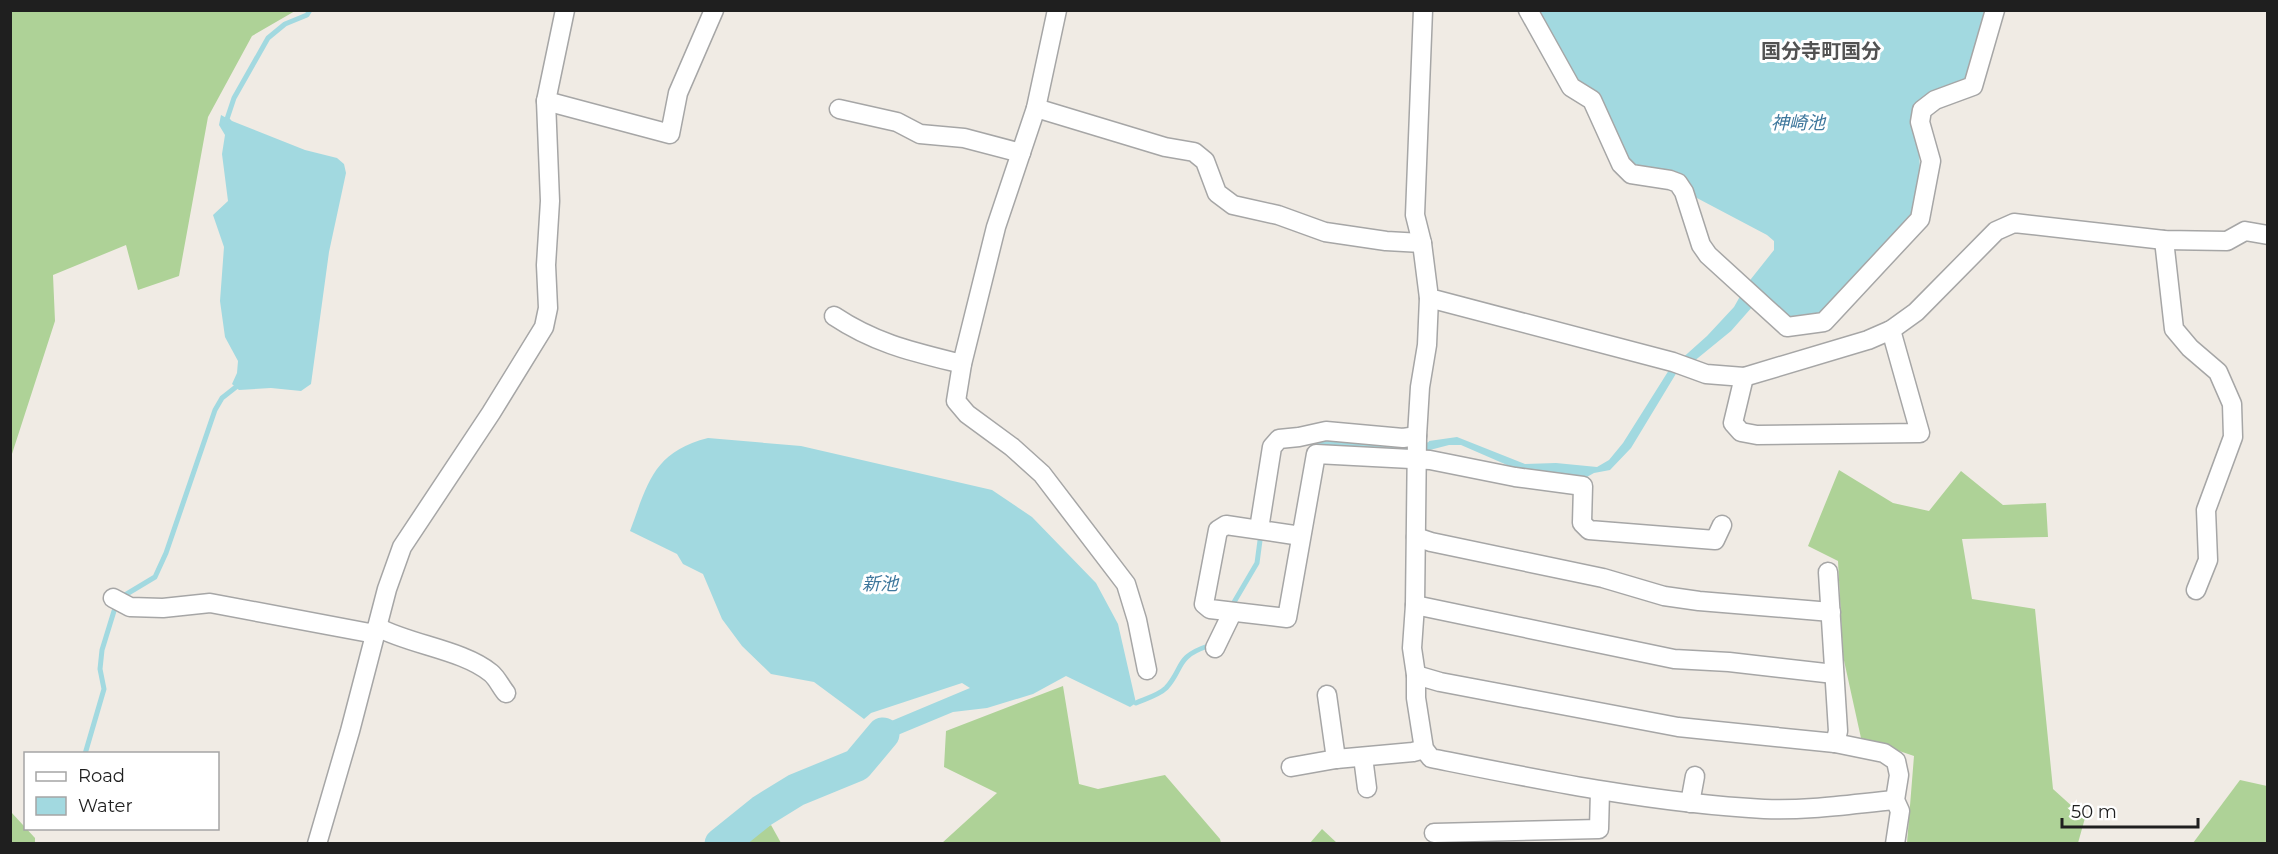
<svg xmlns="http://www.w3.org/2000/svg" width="2278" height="854" viewBox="0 0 2278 854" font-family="Montserrat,'Noto Sans JP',sans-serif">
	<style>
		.forest { fill: #aed297 }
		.water { fill: #a2d9e0 }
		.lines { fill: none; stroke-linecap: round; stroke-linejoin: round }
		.stream { stroke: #a2d9e0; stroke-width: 5 }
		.river { stroke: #a2d9e0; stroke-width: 33 }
		.street-casing { stroke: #a6a6a6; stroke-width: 21 }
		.street { stroke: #fff; stroke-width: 18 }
		.labels { text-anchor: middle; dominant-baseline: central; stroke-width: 6; stroke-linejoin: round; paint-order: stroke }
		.water-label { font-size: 18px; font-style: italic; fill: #3e779c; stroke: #fff }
		.quarter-label { font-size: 20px; font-weight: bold; fill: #525252; stroke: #fff }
	</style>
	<rect width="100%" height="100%" fill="#f0ebe4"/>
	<g class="forest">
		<path d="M11,10l284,1 -43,25 -44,81 -29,159 -41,14 -12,-45 -73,30 2,46 -44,136z"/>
		<path d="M1839,470l54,33 36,8 32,-40 42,34 43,-2 2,34 -86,2 10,60 63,10 18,180 32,29 -7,25h-171l7,-87 -53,-18 -18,-82 -5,-95 -30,-15z"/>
		<path d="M1063,686l16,98 19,5 67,-14 55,64 1,4h-279l55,-50 -53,-26 2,-36z"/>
		<path d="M2240,780l27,6v57h-74z"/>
		<path d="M11,812l24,26v5h-24z"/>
		<path d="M771,825l10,18h-43z"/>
		<path d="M1322,829l15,14h-27z"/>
	</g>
	<g class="water">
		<path d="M1534,11h455l-22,68 -40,15 -11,13 5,77 -2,12 -10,27 -83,92 -25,8 -48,-17 -22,25 -38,31 -16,10 -46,76 -21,22 -16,3 -9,5 -57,-4 -67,-29h-12l-23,6 3,-10 28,-4 68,27 31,-1 41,4 12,-7 14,-17 46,-73 38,-34 27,-29 13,-23 27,-34v-9l-7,-6 -72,-38 -60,-28 -59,-83z"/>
		<path d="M221,115l11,6 73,29 32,8 7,6 2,9 -17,79 -18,132 -10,7 -30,-3 -32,2 -7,-6 5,-11 1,-12 -13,-24 -5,-36 4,-54 -11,-32 15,-14 -6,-47 3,-19 -6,-10z"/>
		<path d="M708,438l93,8 191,44 40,27 64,66 22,41 18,79 -6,4 -64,-31 -33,18 -46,14 -34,4 -65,27 -11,-12 93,-39 -8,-5 -91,30 -7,6 -50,-37 -43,-8 -29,-28 -20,-27 -19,-45 -20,-10 -6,-10 -47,-23c18,-48 23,-79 78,-93z"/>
	</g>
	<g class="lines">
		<g class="stream">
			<path d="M230,123l-3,-4 7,-21 34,-60 17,-14 22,-9 3,-5"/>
			<path d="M1310,442l100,5 25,-3"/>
			<path d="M125,595l30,-18 11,-24 49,-143 7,-12 19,-15"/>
			<path d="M1230,609l27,-46 4,-30"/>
			<path d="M1136,703c9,-4 23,-8 30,-15 18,-20 9,-31 42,-42l2,-4"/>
			<path d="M85,754l19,-65 -4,-20 2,-19 12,-39"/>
		</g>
		<path class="river" d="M721,844l41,-33 34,-21 61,-25 26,-31"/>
		<g class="street-casing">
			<g id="street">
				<path d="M1057,10l-21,98 -40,119 -34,137 -6,37 11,13 45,33 30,27 84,110 11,36 10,50"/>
				<path d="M1423,10l-8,205 7,28 7,55 244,64 33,12 38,3 124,-37 23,-10 25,-18 80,-81 18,-8 150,17 63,1 18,-10 23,4"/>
				<path d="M1528,10l43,77 21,13 29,64 10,10 39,6 8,3 6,9 17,53 7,10 79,72 37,-5 96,-103 11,-58 -11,-39 2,-12 13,-10 38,-14 22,-76"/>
				<path d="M546,101l124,33 8,-41 36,-83"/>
				<path d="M1036,108l129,39 29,5 11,9 12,32 16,12 45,10 47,17 61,9 36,2"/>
				<path d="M839,109l58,13 23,12 44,4 57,15"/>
				<path d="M2164,240l10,89 16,19 28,24 14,32 1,33 -27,73 2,50 -12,30"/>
				<path d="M1429,298l-2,47 -7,42 -3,49 -2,169 -3,43 4,27v23l8,51 7,9c110,22 220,45 333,51 44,2 88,-5 131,-9"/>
				<path d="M834,316c42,28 80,36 128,48"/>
				<path d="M1744,377l-11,46 8,9 16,3 163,-2 -29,-103"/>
				<path d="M1259,529l13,-82 7,-8 20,-2 27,-6 77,7 14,-2"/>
				<path d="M1301,536l-75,-11 -8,5 -14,74 6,5 77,9 29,-164 114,6 85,17 68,9 -1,37 7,7 126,10 7,-15"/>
				<path d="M1416,537l15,5 172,36 61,18 35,5 132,11"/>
				<path d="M1828,572l10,159 -3,12"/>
				<path d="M113,598l17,9 33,1 47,-5 165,31"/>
				<path d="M1415,605l259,54 55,3 105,12"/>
				<path d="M377,627c34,18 86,23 114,46 6,5 10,14 15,20"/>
				<path d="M1215,648l17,-35"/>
				<path d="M1416,675l24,7 238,45 157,16 49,10 12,8 3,14 -4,25 5,11 -5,33"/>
				<path d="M1327,695l9,64"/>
				<path d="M1363,757l4,31"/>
				<path d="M1291,767l45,-8 77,-7 11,-3"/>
				<path d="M1690,803l5,-27"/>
				<path d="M1434,833l165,-4 1,-38"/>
				<path d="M317,844l33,-113 37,-142 15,-42 89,-134 53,-86 4,-19 -2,-43 4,-64 -4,-100 19,-91"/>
			</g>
		</g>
		<use href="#street" class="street"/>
	</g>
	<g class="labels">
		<g class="water-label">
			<text x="1798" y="123">神崎池</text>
			<text x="880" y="584">新池</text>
		</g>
		<g class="quarter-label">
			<text x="1821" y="51">国分寺町国分</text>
		</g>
	</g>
	<rect width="2278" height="854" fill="none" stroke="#1f1f1f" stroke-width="24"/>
	<rect x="24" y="752" width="195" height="78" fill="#ffffff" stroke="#a5a5a5" stroke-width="1.5"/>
	<rect x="36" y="772" width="30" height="9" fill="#ffffff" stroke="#a5a5a5" stroke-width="1.5"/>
	<text x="78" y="782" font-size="18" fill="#1f1f1f">Road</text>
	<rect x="36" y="797" width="30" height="18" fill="#a2d9e0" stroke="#a5a5a5" stroke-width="1.5"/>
	<text x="78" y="812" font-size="18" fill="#1f1f1f">Water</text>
	<path d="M2062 818v9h136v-9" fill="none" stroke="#1f1f1f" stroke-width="3"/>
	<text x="2071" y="818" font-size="18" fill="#1f1f1f" stroke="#ffffff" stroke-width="4.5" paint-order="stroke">50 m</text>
</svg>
